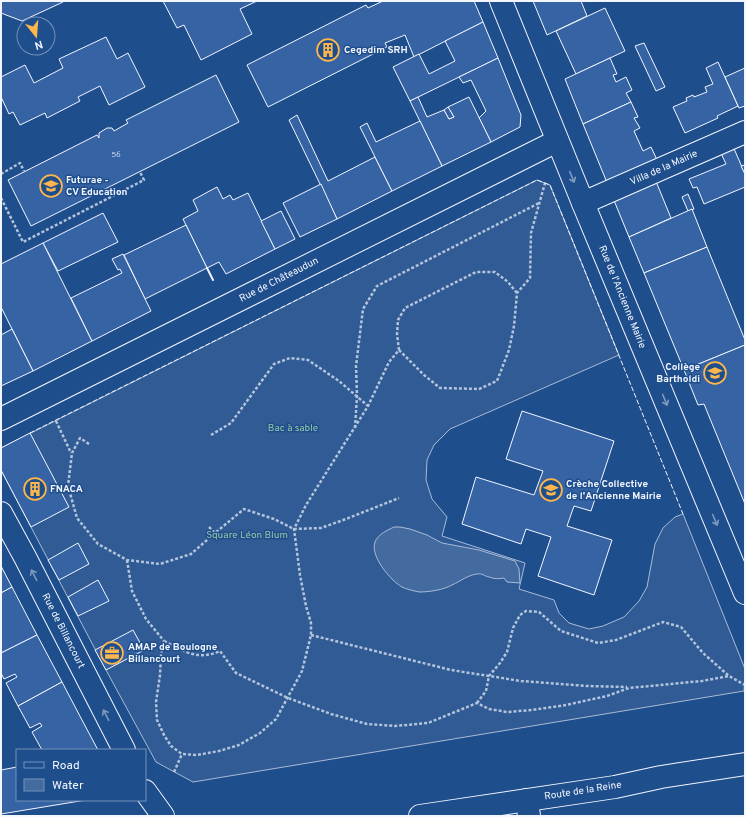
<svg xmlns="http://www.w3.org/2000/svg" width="746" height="817" viewBox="0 0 746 817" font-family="Overpass,sans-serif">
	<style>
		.built { fill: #305b95; stroke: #a8bbd7 }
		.water { fill: #446ba0; stroke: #a8bbd7 }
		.building { fill: #3563a3; stroke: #f2f6ff }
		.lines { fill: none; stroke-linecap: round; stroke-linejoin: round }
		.minor-casing { stroke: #f2f6ff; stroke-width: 24 }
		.major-casing { stroke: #f2f6ff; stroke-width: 24 }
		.path { stroke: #b3c4dc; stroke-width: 2.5; stroke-dasharray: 3 2; stroke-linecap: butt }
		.minor { stroke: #1f4e8c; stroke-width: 22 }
		.major { stroke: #1f4e8c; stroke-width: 22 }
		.fence { stroke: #f2f6ff; stroke-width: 1; stroke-dasharray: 5 2; stroke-linecap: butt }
		.wall { stroke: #f2f6ff; stroke-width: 2 }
		.oneway { stroke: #7e9ac0 }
		.labels { text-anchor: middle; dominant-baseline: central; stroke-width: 3; stroke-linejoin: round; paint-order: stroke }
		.number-label { font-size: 8px; fill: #c3d1e8 }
		.poi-label { font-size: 10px; font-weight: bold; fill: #f2f6ff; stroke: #1f4e8c; text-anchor: start }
		.street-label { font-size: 10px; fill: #f2f6ff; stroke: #1f4e8c }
		.park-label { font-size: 10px; fill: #97c8a6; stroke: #1f4e8c }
	</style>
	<rect width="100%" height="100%" fill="#1f4e8c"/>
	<path class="built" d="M537,180l13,5 69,170 -169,74 -16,16 -7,15 -1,20 6,19 15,18 -5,19 83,27 -6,26 35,11 5,13 10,10 20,6 14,-3 21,-9 15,-16 8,-14 8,-43 8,-16 12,-11 8,-3 62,155 -1,22 -551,91 -37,-20 -50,-92 -105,-200v-22z"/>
	<path class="water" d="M394,527h6l10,2 17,6 15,8 37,7 36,11 4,8 1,14 -13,-1 -3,-4c-5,1 -10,1 -15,-1 -5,-1 -7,-4 -12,-3 -9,1 -16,7 -25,11 -9,5 -23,7 -33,7 -5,-1 -13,-3 -17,-5 -12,-7 -32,-31 -27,-45 3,-8 13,-12 19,-15z"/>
	<g class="building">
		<path d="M1,1h61l1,1 -41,19 -21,-8z"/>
		<path d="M163,1h94l-17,8 12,25 -51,26 -17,-35 -7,3z"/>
		<path d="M383,1h91l9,21 -69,35 -9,-22 -20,8 2,4 -119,60 -21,-42 119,-60 2,3z"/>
		<path d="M533,1h48l6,15 -40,19z"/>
		<path d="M605,8l20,43 -49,23 -20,-43z"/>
		<path d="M483,22l15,36 -88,43 -17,-34 26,-13 10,20 26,-13 -10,-20z"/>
		<path d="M106,37l11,22 11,-6 17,34 -36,18 -9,-19 -22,11 2,4 -33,17 -2,-5 -25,12 -7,-13 -4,2 -8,-17v-20l24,-12 9,18 29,-15 -4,-9z"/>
		<path d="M644,43l21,44 -9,4 -21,-45z"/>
		<path d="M498,58l23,57 -1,12 -29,15 -12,-24 7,-7 -15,-31 -8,3 -4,-6z"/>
		<path d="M610,58l7,16 -4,1 3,7 10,-5 6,13 -6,3 5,9 -48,22 -18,-45z"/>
		<path d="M718,62l20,44 -21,10 1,2 -33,15 -12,-26 14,-6 -1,-3 7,-3 1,2 13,-5 -2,-5 8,-3 -7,-16z"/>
		<path d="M745,68v38l-6,2 -14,-31z"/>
		<path d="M216,75l23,47 -208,104 -23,-46 89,-45 2,3v-5l8,-5h5l2,3 14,-8 -2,-3z"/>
		<path d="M418,97l9,20 17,-7 5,9 5,-2 -6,-10 21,-10 22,45 -49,24 -32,-65z"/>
		<path d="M631,102l7,15 -4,1 6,10 -6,3 9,20 8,-4 7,15 -50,23 -25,-61z"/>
		<path d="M448,107l6,10 -5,2 -5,-9z"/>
		<path d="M297,115l31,66 47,-24 17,34 -55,28 -48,-99z"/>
		<path d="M420,121l22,45 -50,25 -32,-64 7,-4 9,19z"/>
		<path d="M732,144l13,30v13l-41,17 -7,-17 -4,1 -4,-9 37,-15 -6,-13z"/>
		<path d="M745,165v9l-4,-8z"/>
		<path d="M655,179l16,39 -42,19 -16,-39z"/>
		<path d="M321,184l16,35 -37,18 -17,-34z"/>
		<path d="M217,187l6,12 7,-4 3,5 15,-7 27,56 -49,25 -7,-12 -12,6 -24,-49 15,-8 -5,-11z"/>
		<path d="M688,194l6,15 -6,2 -6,-14z"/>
		<path d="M692,209l15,38 -63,26 -15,-36z"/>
		<path d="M281,211l14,28 -20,10 -14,-28z"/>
		<path d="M103,213l15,29 -60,29 -15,-28z"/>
		<path d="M186,225l21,43 -62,31 -21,-44z"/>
		<path d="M43,243l49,98 -59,30 -32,-64v-43z"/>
		<path d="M707,247l38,93v5l-61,25 -40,-97z"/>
		<path d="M123,254l28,57 -59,30 -21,-43 51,-25 -2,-4 -2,1 -6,-11z"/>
		<path d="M12,329l21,42 -32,15v-51z"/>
		<path d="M745,345v159l-41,-100 -6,1 -14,-35z"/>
		<path d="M522,411l92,30 -23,70 -17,-5 -7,20 45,14 -18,55 -56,-19 13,-39 -25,-8 -5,15 -59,-20 14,-47 58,18 9,-24 -37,-12z"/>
		<path d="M30,433l39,74 -38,20 -30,-57v-22z"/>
		<path d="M78,543l11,21 -30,16 -11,-20z"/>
		<path d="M1,566l11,21 -11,6z"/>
		<path d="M98,580l11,21 -31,15 -10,-19z"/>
		<path d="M12,587l25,48 -36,18v-60z"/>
		<path d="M133,630l11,20 -38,20 -11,-20z"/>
		<path d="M37,635l25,47 -44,24 -12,-23 11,-6 -2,-3 -11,5 -3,-6v-20z"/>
		<path d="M62,682l20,38 16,30h-56l-10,-18 10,-6 -2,-3 -10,5 -12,-22z"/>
		<path d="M17,767v33h69l-85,14v-44z"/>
	</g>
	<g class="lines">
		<g class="minor-casing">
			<g id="minor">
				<path d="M501,1l82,202 162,390"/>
				<path d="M583,203l162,-71"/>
				<path d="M1,419l556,-278"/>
				<path d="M1,513l24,44 99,193"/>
				<path d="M145,791l18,25"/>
				<path d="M527,800l2,16"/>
			</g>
		</g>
		<g class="major-casing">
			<path id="major" d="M420,816l195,-29 46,-10 84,-13"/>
		</g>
		<g class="path">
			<path d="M1,174l19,-11 4,8"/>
			<path d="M1,198l22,44 121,-62 -4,-8"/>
			<path d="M399,350l-2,-16 1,-14 7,-12 71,-36h19l13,10 9,11"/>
			<path d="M56,421l15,32"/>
			<path d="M355,428l2,-32 -1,-30 7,-57 14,-23 162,-83"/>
			<path d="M211,435l20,-12 43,-59 16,-6 18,2 31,21 29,25"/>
			<path d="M89,444l-9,-6 -8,15 -4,33 9,32 21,26 29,16 33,4 31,-10 24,-21 29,-24 30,10 20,10 27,-1 25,-9 53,-21"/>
			<path d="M209,527l6,6"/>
			<path d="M127,560l5,31 14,28 18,22 -3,14 -1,20 -4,27 1,18 7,15 7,11 11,8 15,1 22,-4 20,-6 21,-12 16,-14 26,-48 9,-36v-12l-5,-17 -6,-31 -6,-46 12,-24 62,-99 21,-44 10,-12 25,25 16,13 39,1 18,-8 12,-31 5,-24 3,-33 13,-15 1,-45 14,-50"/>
			<path d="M311,635l140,35 70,11 66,5 40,1"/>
			<path d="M164,641c19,10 34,20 56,10l16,22 52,25 43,16 36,10 28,2 33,-3 49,-20 12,6 18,3 25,-2 34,-5 41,-9 22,-8 73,-7 27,-5 16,9"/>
			<path d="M477,703l9,-12 3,-15 11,-13 7,-11 6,-24 7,-13 6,-4 13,1 22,19 37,12 18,-3 47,-18 18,5 22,26 26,23"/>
			<path d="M174,772l8,-18"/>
		</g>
		<use href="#minor" class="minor"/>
		<use href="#major" class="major"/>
		<path class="fence" d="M30,433l507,-253 13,5 133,329"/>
		<path class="wall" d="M207,268l6,12"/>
	</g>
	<defs><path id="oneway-shaft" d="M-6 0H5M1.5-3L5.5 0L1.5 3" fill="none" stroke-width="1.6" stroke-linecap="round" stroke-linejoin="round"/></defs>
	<g class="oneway">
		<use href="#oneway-shaft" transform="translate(572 177) rotate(68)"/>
		<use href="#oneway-shaft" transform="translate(665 400) rotate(68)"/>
		<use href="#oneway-shaft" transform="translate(715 520) rotate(67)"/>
		<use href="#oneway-shaft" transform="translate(34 575) rotate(-117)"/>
		<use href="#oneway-shaft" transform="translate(106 715) rotate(-117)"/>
	</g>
	<defs>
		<g id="building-ring" transform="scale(1.15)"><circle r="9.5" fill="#1f4e8c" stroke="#ffb74d" stroke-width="1.5"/><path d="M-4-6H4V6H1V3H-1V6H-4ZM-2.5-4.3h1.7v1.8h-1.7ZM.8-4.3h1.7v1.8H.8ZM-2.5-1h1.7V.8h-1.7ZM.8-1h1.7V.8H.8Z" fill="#ffb74d"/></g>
		<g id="university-ring" transform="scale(1.15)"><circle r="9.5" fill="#1f4e8c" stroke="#ffb74d" stroke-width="1.5"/><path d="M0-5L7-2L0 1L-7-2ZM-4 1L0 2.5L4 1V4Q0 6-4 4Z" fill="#ffb74d"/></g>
		<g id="school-ring" transform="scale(1.15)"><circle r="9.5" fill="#1f4e8c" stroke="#ffb74d" stroke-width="1.5"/><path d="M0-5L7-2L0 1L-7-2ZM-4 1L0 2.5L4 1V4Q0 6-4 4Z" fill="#ffb74d"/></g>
		<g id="office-ring" transform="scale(1.15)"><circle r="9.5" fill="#1f4e8c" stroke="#ffb74d" stroke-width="1.5"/><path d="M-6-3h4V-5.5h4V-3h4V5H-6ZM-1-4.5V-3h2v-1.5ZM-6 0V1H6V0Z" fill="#ffb74d"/></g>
	</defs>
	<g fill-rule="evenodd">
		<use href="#building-ring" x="328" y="50"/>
		<use href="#university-ring" x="51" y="186"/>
		<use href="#school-ring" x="715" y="373"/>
		<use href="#building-ring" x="35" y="489"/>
		<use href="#school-ring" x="551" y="490"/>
		<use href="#office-ring" x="112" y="653"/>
	</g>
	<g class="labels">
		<g class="number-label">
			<text x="116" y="155">56</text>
		</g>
		<g class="poi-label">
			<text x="344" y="50">Cegedim SRH</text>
			<text x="66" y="180">Futurae -<tspan x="66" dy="12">CV Education</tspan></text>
			<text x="700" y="367" text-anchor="end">Collège<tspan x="700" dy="12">Bartholdi</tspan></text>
			<text x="566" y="484">Crèche Collective<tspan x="566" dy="12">de l'Ancienne Mairie</tspan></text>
			<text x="50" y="489">FNACA</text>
			<text x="128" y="647">AMAP de Boulogne<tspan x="128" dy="12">Billancourt</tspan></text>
		</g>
		<g class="street-label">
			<text transform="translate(664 168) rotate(-24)">Villa de la Mairie</text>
			<text transform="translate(279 280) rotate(-27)">Rue de Châteaudun</text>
			<text transform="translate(622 297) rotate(68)">Rue de l'Ancienne Mairie</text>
			<text transform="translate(63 631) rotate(63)">Rue de Billancourt</text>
			<text transform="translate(583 791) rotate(-9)">Route de la Reine</text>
		</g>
		<g class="park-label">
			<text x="293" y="428">Bac à sable</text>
			<text x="247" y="535">Square Léon Blum</text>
		</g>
	</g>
	<rect width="746" height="817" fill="none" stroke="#f2f6ff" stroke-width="4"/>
	<rect x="16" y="749" width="130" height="52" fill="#1f4e8c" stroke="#7391ba"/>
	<rect x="24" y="762" width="20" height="6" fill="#1f4e8c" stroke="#7391ba"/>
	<text x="52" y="769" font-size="12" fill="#f2f6ff">Road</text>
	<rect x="24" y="779" width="20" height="12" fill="#446ba0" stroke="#7391ba"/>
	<text x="52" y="789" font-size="12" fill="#f2f6ff">Water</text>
	<g transform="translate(36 36) rotate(163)"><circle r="19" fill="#1f4e8c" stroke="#7391ba"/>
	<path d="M0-3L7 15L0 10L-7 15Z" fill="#ffb74d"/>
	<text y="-6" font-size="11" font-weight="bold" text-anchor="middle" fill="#f2f6ff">N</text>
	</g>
</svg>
